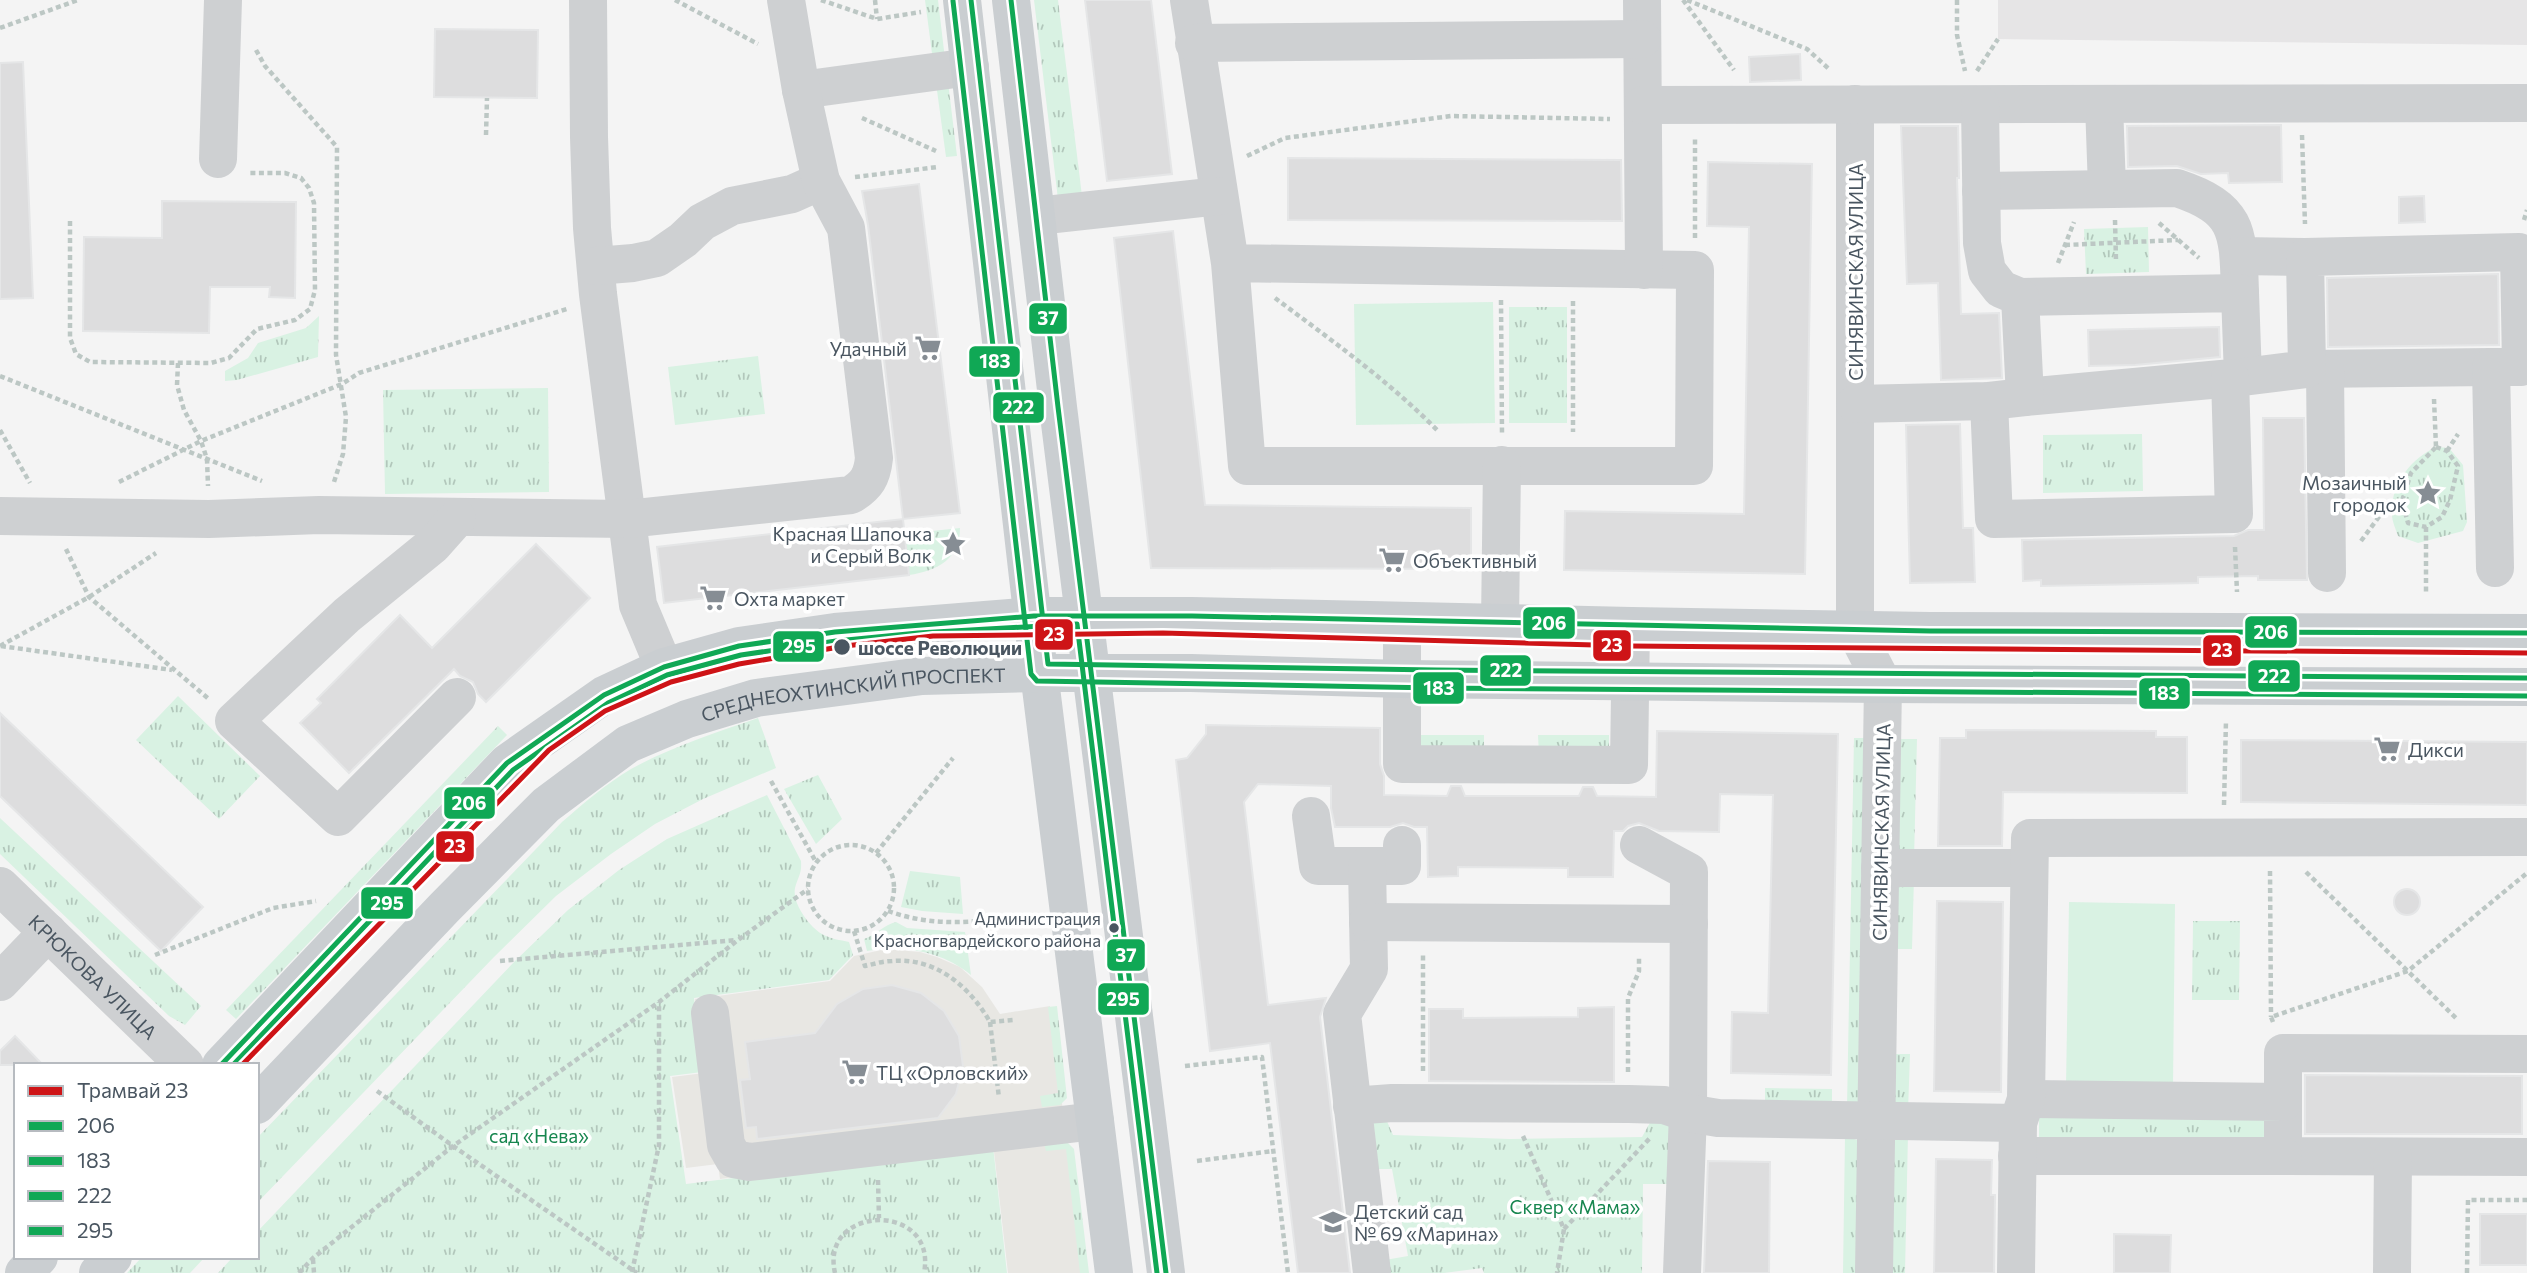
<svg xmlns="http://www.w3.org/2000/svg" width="2527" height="1273" viewBox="0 0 2527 1273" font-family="Commissioner,sans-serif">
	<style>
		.commercial { fill: #e8e7e3 }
		.education { fill: #e6e5e6 }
		.grass { fill: url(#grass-tufts) }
		.pitch { fill: #d9f2e3 }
		.building { fill: #ddddde; stroke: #e5e6e7; stroke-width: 2 }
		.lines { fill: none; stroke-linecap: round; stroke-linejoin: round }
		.path { stroke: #bcc7c4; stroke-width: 4.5; stroke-dasharray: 5 3.5; stroke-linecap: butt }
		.minor { stroke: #ced0d2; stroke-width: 38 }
		.major { stroke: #caced1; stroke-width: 38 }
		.bus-1-casing { stroke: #fff; stroke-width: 10 }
		.bus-2-casing { stroke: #fff; stroke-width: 10 }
		.bus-3-casing { stroke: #fff; stroke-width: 10 }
		.bus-4-casing { stroke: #fff; stroke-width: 10 }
		.bus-5-casing { stroke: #fff; stroke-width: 10 }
		.bus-1 { stroke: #10a855; stroke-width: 5 }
		.bus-2 { stroke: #10a855; stroke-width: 5 }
		.bus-3 { stroke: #10a855; stroke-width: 5 }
		.bus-4 { stroke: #10a855; stroke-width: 5 }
		.bus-5 { stroke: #10a855; stroke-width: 5 }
		.tram-1-casing { stroke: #fff; stroke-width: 10 }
		.tram-1 { stroke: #ce1417; stroke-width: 5 }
		.stop-dot { fill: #4a5661; stroke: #fff; stroke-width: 2.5 }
		.labels { text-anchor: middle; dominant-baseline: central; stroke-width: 7; stroke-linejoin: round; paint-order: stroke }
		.bus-label { font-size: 17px; fill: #4a5661; stroke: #fff; text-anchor: end }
		.street-label { font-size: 19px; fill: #4a5661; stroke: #fff }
		.poi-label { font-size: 19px; fill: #4a5661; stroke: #fff; text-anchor: start }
		.stop-label { font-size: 19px; font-weight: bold; fill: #4a5661; stroke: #fff; text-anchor: start }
		.park-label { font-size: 19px; fill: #17864f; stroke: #fff }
		.line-badge { stroke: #fff; stroke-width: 2.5 }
		.badge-label { font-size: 19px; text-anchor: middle; font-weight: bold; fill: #fff }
	</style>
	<defs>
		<pattern id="grass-tufts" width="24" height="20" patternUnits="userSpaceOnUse" patternTransform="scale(1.75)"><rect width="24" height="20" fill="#d9f2e3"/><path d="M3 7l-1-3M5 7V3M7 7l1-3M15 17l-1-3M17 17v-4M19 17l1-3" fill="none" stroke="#b2c7bb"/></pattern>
	</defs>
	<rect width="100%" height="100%" fill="#f4f4f4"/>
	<path class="commercial" d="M886,949l34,3 17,5 23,10 22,20 18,27 50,-8 33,267h-75l-15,-130 -273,36 -2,-15 -32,4 -14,-91 32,-4 -9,-74 135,-18 24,-25z"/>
	<path class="education" d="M1998,0h529v45l-529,-6z"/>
	<g class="grass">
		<path d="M925,0h13l7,59 -12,2z"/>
		<path d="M1034,0h24l24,196 -24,3z"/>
		<path d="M948,82l9,74 -11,1 -10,-74z"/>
		<path d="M2148,227l1,45 -63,2 -2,-45z"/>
		<rect x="1509" y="307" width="58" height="116"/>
		<path d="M319,316l-1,41 -81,23 -12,1v-10l23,-13 10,-15 48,-15z"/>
		<path d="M758,356l7,58 -90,11 -7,-58z"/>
		<path d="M548,388l1,104 -164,2 -2,-104z"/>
		<path d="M2142,434l1,57 -100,2v-58z"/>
		<path d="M2436,447l13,1 14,17 4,57 -4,9 -45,12 -20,-7c-2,-6 -6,-15 -6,-21 -2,-31 19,-56 44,-68z"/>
		<path d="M960,528c0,31 -23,43 -51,47l-5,-41z"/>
		<path d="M178,696l82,80 -41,43 -83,-79z"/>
		<path d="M758,718l18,50 -73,31 -48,25 -44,30 -55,42 -62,61 -237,246v-65l305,-316c22,-19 44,-38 69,-53 40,-22 84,-36 127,-51z"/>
		<path d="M498,726l9,9 -271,284 -10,-9z"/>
		<rect x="1414" y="735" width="70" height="21"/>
		<path d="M1538,735h71v21h-70z"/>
		<path d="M1854,738h13l-8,366 -12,3z"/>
		<path d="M1898,739h19l-3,121 -19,-3z"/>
		<path d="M818,775l24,44 -26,25 -32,-55z"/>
		<path d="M767,795l34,66c1,13 -3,16 -6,27 -3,16 15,39 27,46 9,5 18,6 27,8l4,13 -24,25 -135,18 8,74 -32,4 16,108 307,-38 14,127h-789l15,-16h24v-25l258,-271 53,-51 51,-40 48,-31z"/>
		<path d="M0,818l201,188 -16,19 -16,-9 -169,-162z"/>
		<path d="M910,871l50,6 3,37 -41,-3 -21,-4z"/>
		<path d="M1914,878l-2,71h-18l1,-67z"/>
		<path d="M2193,921h47l-1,79h-47z"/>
		<path d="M896,922l11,6 58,4 6,43c-30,-24 -66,-30 -104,-24l-3,-12c12,-4 21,-15 32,-17z"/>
		<path d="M1057,1006l10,92 -7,7 -18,2 -2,-11 18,-3 -10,-86z"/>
		<path d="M1892,1054h18l-2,57 -18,-6z"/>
		<path d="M1765,1088l67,1v16l-67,-1z"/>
		<path d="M2277,1109l1,38 -239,1v-38z"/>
		<path d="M1386,1119l7,16 117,4 132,-2 10,-18 20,4 -1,61h-28l-1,89h-158l-2,-5 -38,5h-56l-3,-13 23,-4 -16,-87h-19l-2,-49z"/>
		<path d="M1908,1134l-3,139h-17l2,-135z"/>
		<path d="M1845,1136l12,4 1,133h-15z"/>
		<path d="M1066,1141l8,8 15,124h-9l-14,-124 -20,2 -2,-8z"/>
		<path d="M142,1257h63l-15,16h-63z"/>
	</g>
	<g class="pitch">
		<path d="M1493,302l2,121 -139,2 -2,-121z"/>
		<path d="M2069,902l106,2 -2,183 -107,-1z"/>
	</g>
	<g class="building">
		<path d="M1085,0h66l21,174 -65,7z"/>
		<path d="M435,29l103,1 -1,68 -103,-1z"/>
		<path d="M1800,54l1,26 -51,2 -1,-25z"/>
		<path d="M23,62l10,236 -33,1v-236z"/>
		<path d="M2281,125l1,57 -53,1 -1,-10 -27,1 -24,-8 -49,1 -1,-41z"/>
		<path d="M1901,126h57l1,52h-2l4,136 38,-1 3,65 -61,2 -3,-97 -31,1z"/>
		<path d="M1288,158l333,2 1,61 -334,-1z"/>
		<path d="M1708,162l104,2 -7,410 -241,-4 1,-59 179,3 5,-287 -42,-1z"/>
		<path d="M919,184l41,329 -57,6 -35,-294 -6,-34z"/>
		<path d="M2424,196l1,26 -26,1v-26z"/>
		<path d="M162,201l134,1 -1,96 -26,-1 1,-10h-60l-1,46 -126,-2 1,-94 78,1z"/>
		<path d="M1173,231l32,274 266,3v61l-320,-1 -37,-330z"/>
		<path d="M2498,274l1,71 -171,2 -1,-69z"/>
		<path d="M2219,327l1,30 -85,8 -46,1 -1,-36z"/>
		<path d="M2263,418h41l3,162h-49v-4l-60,1v6l-157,3v-6l-18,1 -1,-41 212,-4 14,-6h16z"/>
		<path d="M1960,424l3,104h10l2,54 -65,1 -4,-158z"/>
		<path d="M903,519l6,56 -245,28 -7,-56z"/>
		<path d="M536,544l54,54 -104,104 -8,-8 -5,-12 -13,-6 -6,-7 -105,104 -49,-50 21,-20 -4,-4 83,-84 32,33z"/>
		<path d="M0,713l203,194 -42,44 -161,-155z"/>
		<path d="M1206,725l174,3v36l4,12v19l63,1 4,-10h10l4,10h114l4,-9h10l4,9 59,1 1,-66 181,3 -7,341 -100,-2 1,-61 36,1 5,-218 -53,-1 -1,38 -60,-1 -20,-8 -11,3 -5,5h-9l-1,46h-45v-9l-110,-1v9l-30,1 -1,-50h-13l-11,-4 -13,4h-55l-4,-19v-22l-73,-2 -14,18 24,203 58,-7 -6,19 30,256h-52l-28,-230 -60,8 -34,-291 11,-2 19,-24z"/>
		<path d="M1966,730l190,1v6h31v56l-184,-1 -1,54h-64l2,-108h26z"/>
		<path d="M2241,740l286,2v63l-286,-3z"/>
		<circle cx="2407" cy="902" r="13"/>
		<path d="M1937,901l66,1 -2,190 -67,-1z"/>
		<path d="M892,985l29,8 23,18 15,25 4,30 -7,28 -18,24 -181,21 -1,-12 -10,1 -6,-48 10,-1 -5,-37 70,-9 22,-29 26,-15z"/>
		<path d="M1614,1007v75l-185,-1v-72h34v9l115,-1v-9z"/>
		<path d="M15,1036l28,29h-43v-14z"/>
		<path d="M2305,1075l217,1v58h-217z"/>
		<path d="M1936,1159l56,1 -1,35h4l-1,78h-60z"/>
		<path d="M1708,1161l62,1 -1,111h-65z"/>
		<rect x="2480" y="1214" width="47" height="51"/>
		<path d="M2114,1234l57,1 -1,38h-56z"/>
	</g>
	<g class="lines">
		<g class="path">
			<path d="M675,0l83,44"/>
			<path d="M821,0l56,19 44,-7"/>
			<path d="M875,0l2,19"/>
			<path d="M1683,0l51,70"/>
			<path d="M1687,0l120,49 22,20"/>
			<path d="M1957,0v35l8,36"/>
			<path d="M0,28l78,-28"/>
			<path d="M256,50l9,16 72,81 -1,208 10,62 -3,37 -9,28"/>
			<path d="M1977,71l21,-32"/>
			<path d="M862,118l74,33"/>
			<path d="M486,135l1,-37"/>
			<path d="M2302,135l3,89"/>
			<path d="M1247,156l38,-18 166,-22 159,3"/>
			<path d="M855,177l83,-10"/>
			<path d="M2115,220l1,41"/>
			<path d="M2524,220l3,-10"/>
			<path d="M70,221v117l6,16 14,8 121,1 18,-5 28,-29 38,-9 15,-11 5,-19 -1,-87 -5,-15 -8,-10 -16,-5h-38"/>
			<path d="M2159,223l40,35"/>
			<path d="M1695,238v-100"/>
			<path d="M2065,245l113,-5"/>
			<path d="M2058,263l16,-41"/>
			<path d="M1275,298c56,42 114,83 164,134"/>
			<path d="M1501,300l1,134"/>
			<path d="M1573,301v131"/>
			<path d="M178,363l-1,22 7,25 17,31 6,18 1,27"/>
			<path d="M0,376l262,105"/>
			<path d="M2434,399l2,48"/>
			<path d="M0,430l30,53"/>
			<path d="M2436,447l11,4 11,15 -8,34 -8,17 -16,10 -18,-4 -6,-22 9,-28z"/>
			<path d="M2447,451l11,-17"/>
			<path d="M119,482l82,-41 141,-57 17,-11 208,-64"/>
			<path d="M2426,527v66"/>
			<path d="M2361,541l26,-35 15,-5"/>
			<path d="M2235,547l2,45"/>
			<path d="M66,549l23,48 121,103"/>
			<path d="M0,646l89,-49 67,-44"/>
			<path d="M1,646l171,24"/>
			<path d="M771,781l45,81"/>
			<path d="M2224,805l2,-85"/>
			<circle cx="851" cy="888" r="43"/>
			<path d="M876,853l77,-95"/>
			<path d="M2270,871l1,146"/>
			<path d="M2306,872l152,148"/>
			<path d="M888,911c36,13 72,13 109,8"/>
			<path d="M854,931l11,35c9,-2 18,-5 27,-5 44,-4 78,26 98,61l23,-2"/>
			<path d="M155,955l118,-47 43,-7"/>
			<path d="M500,961l236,-21"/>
			<path d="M990,1022l9,76"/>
			<path d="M2273,1022l-2,-5 137,-46 119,-98"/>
			<path d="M1185,1066l77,-9 26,216"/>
			<path d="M1423,1071v-117"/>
			<path d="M1628,1072v-74l11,-27v-14"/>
			<path d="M377,1091l76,55 184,127"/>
			<path d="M1523,1136l41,93 -7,44"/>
			<path d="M1197,1161l76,-10"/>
			<path d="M878,1180l1,38"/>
			<path d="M1564,1229l86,-91"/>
			<path d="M313,1259l1,14"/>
			<path d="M632,1272l27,-127v-143"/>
			<path d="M299,1273l14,-15 140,-112 206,-144 79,-62 70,-51"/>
			<path d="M835,1273c-16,-69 103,-72 89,0"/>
			<path d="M2467,1273l1,-73h59"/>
		</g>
		<g class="minor">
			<path d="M588,0l1,137 3,91 6,66 40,311 26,62"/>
			<path d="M1189,0l41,263 17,203h447l1,-196 -465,-7"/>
			<path d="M1642,0l2,270"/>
			<path d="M1194,43l448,-4"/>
			<path d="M801,90l169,-23"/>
			<path d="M1855,104v526l28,54 -9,589"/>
			<path d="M2104,104l3,84"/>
			<path d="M1643,105l884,-2"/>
			<path d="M218,159l5,-159"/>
			<path d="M1981,191l196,-3c63,21 61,44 63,105"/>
			<path d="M1037,216l182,-20"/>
			<path d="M2239,256l66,1"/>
			<path d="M596,266l37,-3 24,-5 26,-18 19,-18 30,-16 60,-12 29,-13"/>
			<path d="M2020,297l220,-4 3,84 -218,20"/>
			<path d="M2307,369l184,-2"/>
			<path d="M2325,369l2,204"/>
			<path d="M2243,377l64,-8 -2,-112 214,-5 2,115h-30l4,201"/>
			<path d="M1989,401l5,118 240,-5 -4,-136"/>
			<path d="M1855,404l134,-3 36,-4 -5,-100 -19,-8 -14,-18 -5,-28 -2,-138"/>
			<path d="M0,516l209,3 110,-4 308,4 224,-24c16,-10 21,-18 23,-37l-28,-230 -25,-47 -20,-91 -15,-90"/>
			<path d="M457,518l-24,27 -86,70 -113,106 104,96 119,-120"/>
			<path d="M1402,622v142l227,1 2,-139"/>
			<path d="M1500,624l2,-159"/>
			<path d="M1311,816l7,50h84v-21"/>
			<path d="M1639,845l50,27 -1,241 -6,160"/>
			<path d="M1367,866l2,103 -27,45 30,259"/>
			<path d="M1880,868h149"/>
			<path id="s1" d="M0,886l185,179"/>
			<path d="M1368,922l321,2"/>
			<path d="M0,982l48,-50"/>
			<path d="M710,1013l16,132 8,14 16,3 345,-41"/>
			<path d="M2026,1099l257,3v54l244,1"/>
			<path d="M2283,1102v-49l244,1"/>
			<path d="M1352,1106l40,-3 237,1 35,1 24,8 30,5 300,5"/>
			<path d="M2017,1156h266"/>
			<path d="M2016,1273l2,-150 8,-24 4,-261 497,-1"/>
			<path d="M2392,1273l1,-116"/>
		</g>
		<g class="major">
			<path d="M962,0l75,656 77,617"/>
			<path d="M1011,0l47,407 108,866"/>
			<path d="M221,1065l286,-302 97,-68 60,-28 75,-21 96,-14 199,-16h158l439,10 299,5 597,2"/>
			<path id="s2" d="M257,1105l187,-197 102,-103 82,-61 59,-25 69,-21 166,-22 118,-3h151l211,6 481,5 644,3"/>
			<path d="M24,1273l15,-16"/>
			<path d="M98,1273l15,-16"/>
		</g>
		<g class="bus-1-casing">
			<path id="bus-1" d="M221,1065l286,-302 97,-68 60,-28 75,-21 96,-14 199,-16h158l738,15 597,2"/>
		</g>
		<g class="bus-2-casing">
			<path id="bus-2" d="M953,1l78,673 6,7 399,7 1091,8"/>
		</g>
		<g class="bus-3-casing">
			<path id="bus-3" d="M971,0l77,664 388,6 1091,8"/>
		</g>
		<g class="bus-4-casing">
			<path id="bus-4" d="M233,1065l280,-295 95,-67 59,-28 74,-20 95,-14 82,-8 159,-9 80,649"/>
		</g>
		<g class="bus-5-casing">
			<path id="bus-5" d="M1011,0l47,407 108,866"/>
		</g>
		<use href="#bus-1" class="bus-1"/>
		<use href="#bus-2" class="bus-2"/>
		<use href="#bus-3" class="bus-3"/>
		<use href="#bus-4" class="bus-4"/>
		<use href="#bus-5" class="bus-5"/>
		<g class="tram-1-casing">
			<path id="tram-1" d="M242,1065l307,-315 56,-39 66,-29 68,-18 106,-18 88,-10 230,-3 467,13 897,7"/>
		</g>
		<use href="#tram-1" class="tram-1"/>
	</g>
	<defs>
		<g id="supermarket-bare" transform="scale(2.1)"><path d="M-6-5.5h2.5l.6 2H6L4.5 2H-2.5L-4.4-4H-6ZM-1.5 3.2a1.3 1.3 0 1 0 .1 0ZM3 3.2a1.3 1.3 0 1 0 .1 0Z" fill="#868d94" stroke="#fff" stroke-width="2.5" paint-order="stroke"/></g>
		<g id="sight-bare" transform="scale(2.1)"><path d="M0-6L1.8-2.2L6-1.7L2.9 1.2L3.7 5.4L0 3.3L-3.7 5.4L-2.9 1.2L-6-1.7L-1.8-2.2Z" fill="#868d94" stroke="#fff" stroke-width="2.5" paint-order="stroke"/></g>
		<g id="school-bare" transform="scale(2.1)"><path d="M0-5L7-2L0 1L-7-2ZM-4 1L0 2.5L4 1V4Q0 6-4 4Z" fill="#868d94" stroke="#fff" stroke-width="2.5" paint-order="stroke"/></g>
	</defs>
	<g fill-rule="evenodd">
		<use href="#supermarket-bare" x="928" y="348"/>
		<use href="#sight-bare" x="2428" y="493"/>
		<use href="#sight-bare" x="953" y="544"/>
		<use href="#supermarket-bare" x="1392" y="560"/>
		<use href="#supermarket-bare" x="713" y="598"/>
		<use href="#supermarket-bare" x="2387" y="749"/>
		<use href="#supermarket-bare" x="855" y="1072"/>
		<use href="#school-bare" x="1333" y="1222"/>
	</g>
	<g class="stop-dot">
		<circle cx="842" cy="647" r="9"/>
		<circle cx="1114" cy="928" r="6"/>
	</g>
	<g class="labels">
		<g class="bus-label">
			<text x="1101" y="918">Администрация<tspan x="1101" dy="22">Красногвардейского района</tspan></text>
		</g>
		<g class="street-label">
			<text transform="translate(1855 272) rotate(-90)">СИНЯВИНСКАЯ УЛИЦА</text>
			<text stroke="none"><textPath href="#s2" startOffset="752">СРЕДНЕОХТИНСКИЙ ПРОСПЕКТ</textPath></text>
			<text transform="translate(1881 832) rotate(-89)">СИНЯВИНСКАЯ УЛИЦА</text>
			<text stroke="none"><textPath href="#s1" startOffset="130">КРЮКОВА УЛИЦА</textPath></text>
		</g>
		<g class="poi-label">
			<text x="907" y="348" text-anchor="end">Удачный</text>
			<text x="2407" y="482" text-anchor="end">Мозаичный<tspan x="2407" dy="22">городок</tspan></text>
			<text x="932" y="533" text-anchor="end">Красная Шапочка<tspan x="932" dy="22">и Серый Волк</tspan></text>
			<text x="1413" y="560">Объективный</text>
			<text x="734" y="598">Охта маркет</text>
			<text x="2408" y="749">Дикси</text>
			<text x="876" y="1072">ТЦ «Орловский»</text>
			<text x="1354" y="1211">Детский сад<tspan x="1354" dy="22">№ 69 «Марина»</tspan></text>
		</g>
		<g class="stop-label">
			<text x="858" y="647">шоссе Революции</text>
		</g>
		<g class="park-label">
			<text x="539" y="1135">сад «Нева»</text>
			<text x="1575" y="1206">Сквер «Мама»</text>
		</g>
	</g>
	<g class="line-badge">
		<rect x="1028" y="302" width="40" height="33" rx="7" fill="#10a855"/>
		<rect x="968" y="345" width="53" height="33" rx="7" fill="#10a855"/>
		<rect x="992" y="391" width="53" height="33" rx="7" fill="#10a855"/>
		<rect x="1522" y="606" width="54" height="34" rx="7" fill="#10a855"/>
		<rect x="2244" y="615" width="54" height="34" rx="7" fill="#10a855"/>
		<rect x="1034" y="618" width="40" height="33" rx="7" fill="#ce1417"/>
		<rect x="1592" y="629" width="40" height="33" rx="7" fill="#ce1417"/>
		<rect x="772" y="630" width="53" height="33" rx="7" fill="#10a855"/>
		<rect x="2202" y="634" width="40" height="33" rx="7" fill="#ce1417"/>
		<rect x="1479" y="654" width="53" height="33" rx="7" fill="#10a855"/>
		<rect x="2247" y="659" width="54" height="34" rx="7" fill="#10a855"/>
		<rect x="1412" y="671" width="53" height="34" rx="7" fill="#10a855"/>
		<rect x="2138" y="677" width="53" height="33" rx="7" fill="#10a855"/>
		<rect x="443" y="786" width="53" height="34" rx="7" fill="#10a855"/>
		<rect x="435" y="830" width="40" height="33" rx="7" fill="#ce1417"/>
		<rect x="360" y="886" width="54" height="34" rx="7" fill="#10a855"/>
		<rect x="1106" y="938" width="40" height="34" rx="7" fill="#10a855"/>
		<rect x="1097" y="982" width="53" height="34" rx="7" fill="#10a855"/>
	</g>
	<g class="badge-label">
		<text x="1048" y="325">37</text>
		<text x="995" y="368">183</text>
		<text x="1018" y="414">222</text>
		<text x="1549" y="630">206</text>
		<text x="2271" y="639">206</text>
		<text x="1054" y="641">23</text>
		<text x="1612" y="652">23</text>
		<text x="799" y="653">295</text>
		<text x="2222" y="657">23</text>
		<text x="1506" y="677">222</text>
		<text x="2274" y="683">222</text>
		<text x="1439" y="695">183</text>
		<text x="2164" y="700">183</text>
		<text x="469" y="810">206</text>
		<text x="455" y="853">23</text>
		<text x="387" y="910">295</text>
		<text x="1126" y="962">37</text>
		<text x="1123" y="1006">295</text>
	</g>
	<rect x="14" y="1063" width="245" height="196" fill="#ffffff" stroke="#b7bbc0" stroke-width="2"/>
	<rect x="28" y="1086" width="35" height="10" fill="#ce1417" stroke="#b7bbc0" stroke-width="2"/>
	<text x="77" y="1098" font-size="21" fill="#4a5661">Трамвай 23</text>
	<rect x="28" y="1121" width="35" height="10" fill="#10a855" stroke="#b7bbc0" stroke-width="2"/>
	<text x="77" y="1133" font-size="21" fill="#4a5661">206</text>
	<rect x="28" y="1156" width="35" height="10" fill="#10a855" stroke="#b7bbc0" stroke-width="2"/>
	<text x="77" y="1168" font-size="21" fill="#4a5661">183</text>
	<rect x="28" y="1191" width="35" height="10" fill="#10a855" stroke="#b7bbc0" stroke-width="2"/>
	<text x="77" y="1203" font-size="21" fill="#4a5661">222</text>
	<rect x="28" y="1226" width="35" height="10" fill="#10a855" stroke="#b7bbc0" stroke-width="2"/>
	<text x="77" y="1238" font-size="21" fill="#4a5661">295</text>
</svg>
